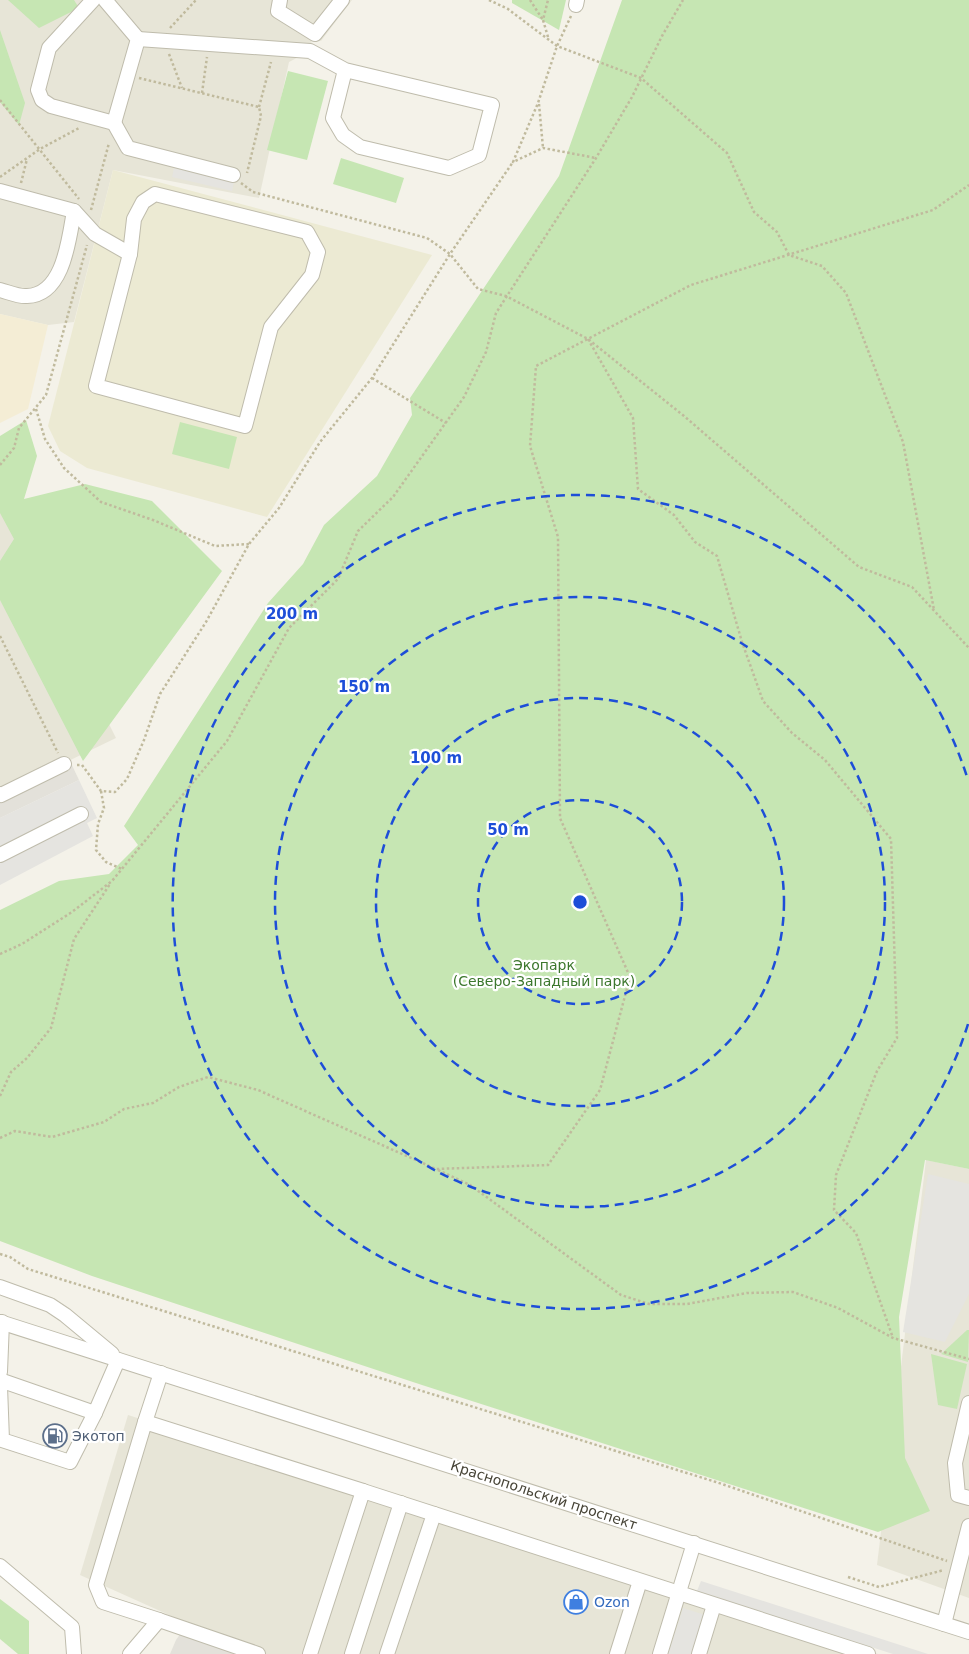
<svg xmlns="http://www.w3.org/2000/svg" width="969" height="1654" viewBox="0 0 969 1654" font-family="'DejaVu Sans',sans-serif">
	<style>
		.residential { fill: #e7e5d7 }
		.commercial { fill: #f4edd5 }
		.industrial { fill: #e3e1da }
		.education { fill: #ecead3 }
		.green { fill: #c6e6b3 }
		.parking { fill: #e5e4e0 }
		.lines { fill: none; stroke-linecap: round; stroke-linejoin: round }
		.minor-casing { stroke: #bfbcac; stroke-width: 16 }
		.path { stroke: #c0ba9d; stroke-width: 2.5; stroke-dasharray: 2.5 2.5; stroke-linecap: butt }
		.minor { stroke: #fff; stroke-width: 14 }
		.ring { fill: none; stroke: #1d4ed8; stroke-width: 2.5; stroke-dasharray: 9 6 }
		.labels { text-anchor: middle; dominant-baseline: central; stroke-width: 4.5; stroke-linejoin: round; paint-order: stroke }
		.park-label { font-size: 14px; fill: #3c772d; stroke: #fff }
		.service-label { font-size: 14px; fill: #4e5e75; stroke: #fff; text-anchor: start }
		.street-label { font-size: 14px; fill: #474437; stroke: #fff }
		.shop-label { font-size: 14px; fill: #366cbe; stroke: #fff; text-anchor: start }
		.centre { fill: #1d4ed8; stroke: #fff; stroke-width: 2.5 }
		.ring-label { font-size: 15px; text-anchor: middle; font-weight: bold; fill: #1d4ed8; stroke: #fff; stroke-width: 4.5; stroke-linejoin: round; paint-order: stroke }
	</style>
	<rect width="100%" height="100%" fill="#f4f2e9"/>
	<g class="residential">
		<path d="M0,0h352l-31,41 -9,-2 -2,12 -21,11 -30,136 -146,-28 -39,152 -26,3 -48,-11z"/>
		<path d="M0,505l116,233 -116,56z"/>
		<path d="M926,1160l43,9v429l-92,-33z"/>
		<path d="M128,1415l750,239h-622l-176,-79z"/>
	</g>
	<path class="commercial" d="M0,314l48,11 -20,84 -28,14z"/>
	<g class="industrial">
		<path d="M70,761l9,19 -79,38v-24z"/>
		<path d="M188,1623l68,31h-86l6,-14z"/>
	</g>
	<path class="education" d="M113,170l319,85 -165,262 -180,-49 -27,-17 -12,-25z"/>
	<g class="green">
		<path d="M8,0h66l5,8 -40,20z"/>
		<path d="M512,0h54l-7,30 -47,-27z"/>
		<path d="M622,0h347v1169l-44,-9 -26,157 6,141 25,53 -52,21 -456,-147 -330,-109 -92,-35v-331l59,-29 50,-7 29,-29 -14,-19 144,-223 35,-39 21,-39 53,-49 35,-61 -2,-17 149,-222z"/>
		<path d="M0,30l25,73 -6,22 -19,-23z"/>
		<path d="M288,71l40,10 -21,79 -40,-10z"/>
		<path d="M341,158l63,20 -8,25 -63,-19z"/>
		<path d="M26,420l11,36 -13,43 61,-15 67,17 70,70 -139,190 -83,-161v-39l14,-22 -14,-26v-77z"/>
		<path d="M180,422l57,15 -8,32 -57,-15z"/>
		<path d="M967,1330h2l-1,32 -27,-8z"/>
		<path d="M931,1354l36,10 -10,45 -19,-4z"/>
		<path d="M0,1599l29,22v33h-11l-18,-15z"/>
	</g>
	<g class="parking">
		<path d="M174,168l60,14 -2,9 -60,-14z"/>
		<path d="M79,780l18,38 -10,5 6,13 -93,49v-67z"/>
		<path d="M928,1174l41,10v110l-24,48 -42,-10z"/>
		<path d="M701,1581l227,73h-35l-196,-63z"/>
		<path d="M683,1608l22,7 -13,39h-24z"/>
	</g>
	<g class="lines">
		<g class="minor-casing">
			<g id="minor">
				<path d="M93,0l-44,48 -11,42 4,10 9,6 63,17 14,25 105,27"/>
				<path d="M105,0l33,39 -24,84"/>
				<path d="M280,0l-2,11 37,23 27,-34"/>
				<path d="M576,5l1,-5"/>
				<path d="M138,39l172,12 35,19 147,35 -13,50 -30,13 -89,-21 -17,-12 -10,-17 12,-48"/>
				<path d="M0,191l74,20 21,23 35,20"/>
				<path d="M155,194l152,38 11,20 -6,23 -41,52 -26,99 -149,-40 34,-132 4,-35 9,-17z"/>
				<path d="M0,290c8,2 19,7 27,6 37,-1 42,-58 47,-85"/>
				<path d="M0,794l1,1 63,-31"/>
				<path d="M0,855l81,-41"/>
				<path d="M0,1287l50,18 15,10 47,39"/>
				<path d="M0,1322l969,310"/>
				<path d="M0,1372l2,-50"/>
				<path d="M0,1380l95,33 23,-53"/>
				<path d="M0,1386l2,54 68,22 25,-49"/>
				<path d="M969,1403l-14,60 3,32 11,3"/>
				<path d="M145,1422l16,-49"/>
				<path d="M0,1566l72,61 2,27"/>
				<path d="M159,1620l-56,-18 -7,-17 49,-163 218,69"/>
				<path d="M944,1624l25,-98"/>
				<path d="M130,1654l29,-34 99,34"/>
				<path d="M310,1654l53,-163 505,163"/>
				<path d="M352,1654l49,-151"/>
				<path d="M387,1654l47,-140"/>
				<path d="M617,1654l23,-73"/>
				<path d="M660,1654l34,-111"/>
				<path d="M699,1654l15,-49"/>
			</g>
		</g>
		<g class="path">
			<path d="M489,0l19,9 49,37 84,32 86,75 27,59 23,20 12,23 33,11 24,27 57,149 31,168"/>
			<path d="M530,0l13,20"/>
			<path d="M571,16l-14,30 -19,57 -25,59 30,-14 53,10"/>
			<path d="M170,28l26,-28"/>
			<path d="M548,37l-5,-17 5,-20"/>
			<path d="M169,54l13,34"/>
			<path d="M139,78l120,29 2,9 -14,57"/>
			<path d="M202,93l5,-36"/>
			<path d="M0,100l79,99"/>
			<path d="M539,104l4,44"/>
			<path d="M259,107l12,-45"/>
			<path d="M0,177l40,-28 39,-21"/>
			<path d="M21,183l6,-24"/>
			<path d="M241,183l12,9 174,46 23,16 28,35 28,7 82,43 96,77 175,151 53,20 57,61"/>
			<path d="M91,210l18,-67"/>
			<path d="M588,339l45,79 5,71 36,26 21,27 22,14 25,86 21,59 29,32 33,27 66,79 6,199 -20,33 -41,104 -2,35 22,23 37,105"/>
			<path d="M372,378l74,45"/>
			<path d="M36,409l9,30 19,29 37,34 52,18 62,26 34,-2"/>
			<path d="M0,465l14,-17 5,-20 27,-33 41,-150"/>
			<path d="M0,636l58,117"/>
			<path d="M77,765h5l19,26 14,1 12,-13 17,-39 16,-46 46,-72 43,-78 30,-36 41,-66 52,-64 78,-124 63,-92"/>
			<path d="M101,791l3,17 -6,16 -2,26 10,12 16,7"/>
			<path d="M0,954l22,-10 50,-32 40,-31 115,-140 62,-113 49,-49 20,-48 35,-34 71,-100 22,-45 10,-39 100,-155 36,-61 30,-61 21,-36"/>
			<path d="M0,1096l11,-24 16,-14 24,-30 23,-89 36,-55"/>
			<path d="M0,1138l15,-7 37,6 52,-15 20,-13 29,-6 26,-16 29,-10 50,13 178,79 112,-4 52,-75 30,-113 -70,-159 -2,-281 -28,-91 6,-80 155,-81 242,-75 36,-25"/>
			<path d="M438,1170l32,15 151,110 28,9h38l60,-11 46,-1 45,16 55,30 76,21"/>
			<path d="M0,1254l10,3 18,12 688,213 231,79"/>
			<path d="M848,1577l31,10 65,-17"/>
		</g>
		<use href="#minor" class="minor"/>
	</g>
	<g class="ring">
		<circle cx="580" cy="902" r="102"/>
		<circle cx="580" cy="902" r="204"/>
		<circle cx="580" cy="902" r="305"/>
		<path d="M968 1024A407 407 0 1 1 968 780"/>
	</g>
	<defs>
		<g id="fuel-ring" transform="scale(1.25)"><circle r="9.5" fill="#fff" stroke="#5c6f8a" stroke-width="1.5"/><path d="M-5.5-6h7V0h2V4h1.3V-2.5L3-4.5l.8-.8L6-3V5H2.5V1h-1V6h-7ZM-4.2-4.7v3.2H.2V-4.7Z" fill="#5c6f8a"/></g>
		<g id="shop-ring" transform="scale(1.25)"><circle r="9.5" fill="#fff" stroke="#3f7fe0" stroke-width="1.5"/><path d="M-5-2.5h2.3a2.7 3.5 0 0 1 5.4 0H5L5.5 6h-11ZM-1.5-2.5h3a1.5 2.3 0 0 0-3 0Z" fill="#3f7fe0"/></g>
	</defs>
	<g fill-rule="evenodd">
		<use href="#fuel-ring" x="55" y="1436"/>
		<use href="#shop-ring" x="576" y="1602"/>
	</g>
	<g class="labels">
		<g class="park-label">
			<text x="544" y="965">Экопарк<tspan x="544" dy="16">(Северо-Западный парк)</tspan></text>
		</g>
		<g class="service-label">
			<text x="72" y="1436">Экотоп</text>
		</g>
		<g class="street-label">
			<text transform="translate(544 1495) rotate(18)">Краснопольский проспект</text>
		</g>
		<g class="shop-label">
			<text x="594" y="1602">Ozon</text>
		</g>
	</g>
	<circle cx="580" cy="902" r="8" class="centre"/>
	<g class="ring-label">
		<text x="292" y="619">200 m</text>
		<text x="364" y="692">150 m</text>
		<text x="436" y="763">100 m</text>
		<text x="508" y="835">50 m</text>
	</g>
</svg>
